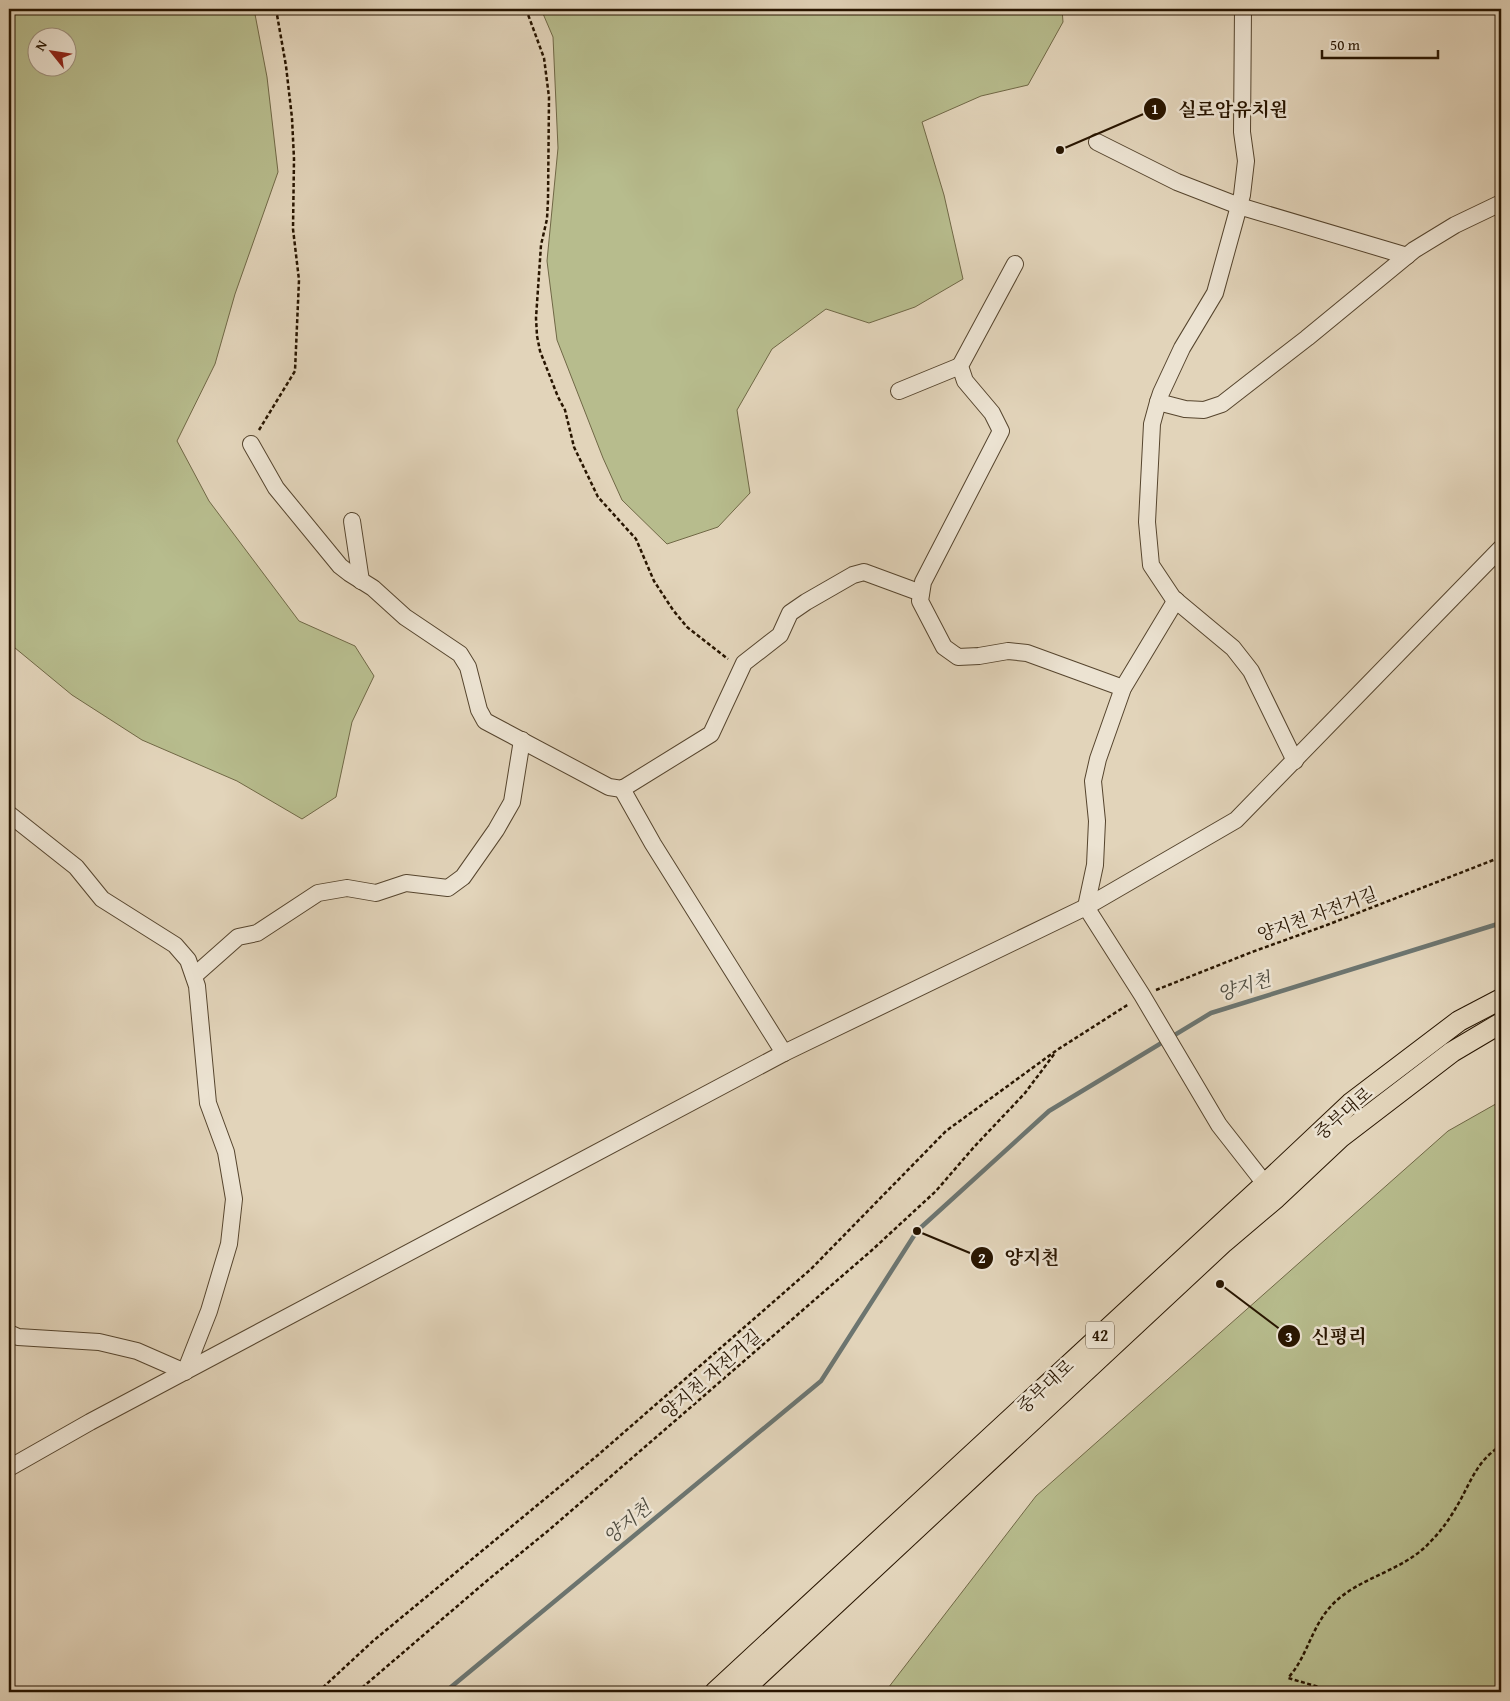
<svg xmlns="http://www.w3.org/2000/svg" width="1510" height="1701" viewBox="0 0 1510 1701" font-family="'Gentium Book Plus','Noto Serif KR',serif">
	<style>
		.green { fill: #b7bc8d; stroke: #706846; fill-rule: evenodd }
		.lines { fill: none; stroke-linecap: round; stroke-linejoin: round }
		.stream { stroke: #6c7570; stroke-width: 4.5 }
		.minor-casing { stroke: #56452e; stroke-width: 18 }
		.major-casing { stroke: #281500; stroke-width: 22 }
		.path { stroke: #281500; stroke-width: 2.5; stroke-dasharray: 4 2.5; stroke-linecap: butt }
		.minor { stroke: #ece3d2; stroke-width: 16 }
		.major { stroke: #e2d4ba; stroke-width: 20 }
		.labels { text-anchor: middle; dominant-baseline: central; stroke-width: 5; stroke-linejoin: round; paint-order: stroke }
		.shield { fill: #ece3d2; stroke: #63533f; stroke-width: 1 }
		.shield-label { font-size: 16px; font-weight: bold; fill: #281500 }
		.street-label { font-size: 18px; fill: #281500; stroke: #ece3d2 }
		.water-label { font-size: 19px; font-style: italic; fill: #504d41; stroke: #ece3d2 }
		.leader { fill: none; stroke: #281500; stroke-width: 2 }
		.callout-dot { fill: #281500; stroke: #ece3d2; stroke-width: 2 }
		.mark-label { font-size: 15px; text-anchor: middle; font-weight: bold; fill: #fff }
		.callout-label { font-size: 19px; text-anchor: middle; font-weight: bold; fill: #281500; stroke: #ece3d2; stroke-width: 5; stroke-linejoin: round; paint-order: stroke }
	</style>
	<rect width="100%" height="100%" fill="#e2d4ba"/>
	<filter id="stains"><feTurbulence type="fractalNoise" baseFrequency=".004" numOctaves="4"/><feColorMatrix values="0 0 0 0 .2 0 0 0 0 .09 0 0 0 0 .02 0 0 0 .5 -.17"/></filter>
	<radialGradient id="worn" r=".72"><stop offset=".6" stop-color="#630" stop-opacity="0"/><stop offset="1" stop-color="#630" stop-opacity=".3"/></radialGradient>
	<g class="green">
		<path d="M9,9h245l13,68 11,95 -43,122 -20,70 -38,77 32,60 90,120 56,25 19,30 -22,46 -16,75 -34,22 -65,-38 -95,-41 -70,-45 -63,-52zM38,38h30v30h-30z"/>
		<path d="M541,9h521l1,13 -35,63 -47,11 -59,26 22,73 19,84 -48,28 -46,16 -43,-14 -54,40 -35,61 13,83 -32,34 -51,17 -45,-44 -19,-42 -46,-118 -10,-79 11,-113 -5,-111z"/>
		<path d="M1501,1101v591h-616l151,-196 412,-365z"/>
	</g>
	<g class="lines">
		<path class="stream" d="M445,1692l376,-311 96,-150 132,-120 162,-98 290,-90"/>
		<g class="minor-casing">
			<g id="minor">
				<path d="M1243,9l-1,123 4,29 -4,34 -27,98 -33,55 -21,45 -3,9 -6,22 -5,98 4,43 22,33 60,50 18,23 44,90"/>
				<path d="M1097,142l80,40 62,24 168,50"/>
				<path d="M1015,264l-55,102 5,15 27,32 9,18 -78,151 -3,19 24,46 14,10 21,-1 29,-5 19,2 96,35"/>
				<path d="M899,391l61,-25"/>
				<path d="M1158,402l27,7 19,1 18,-6 85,-66 107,-88 41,-25 46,-22"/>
				<path d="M251,444l25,44 64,78 9,7 24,15 32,29 55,37 8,13 11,43 6,11 124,66 13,2 89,-55 33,-71 36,-28 10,-22 16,-11 47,-27 11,-3 57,21"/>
				<path d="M352,521l9,60"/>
				<path d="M622,789l31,55 131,209"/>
				<path d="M9,814l67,53 26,32 73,46 13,15 9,26 11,117 18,49 8,47 -5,45 -20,67 -24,61 -48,-21 -38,-9 -81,-5 -9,-4"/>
				<path d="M1086,907l150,-87 265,-272"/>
				<path d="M1086,907l9,-42 2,-44 -4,-40 5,-22 25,-71 53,-88"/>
				<path d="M194,976l44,-39 19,-4 61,-40 29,-5 29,5 30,-10 42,5 15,-11 33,-47 16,-28 10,-62"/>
				<path d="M9,1468l81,-46 694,-369 302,-146 56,88 77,130 54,69"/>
			</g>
		</g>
		<g class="major-casing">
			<g id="major">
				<path d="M715,1692l516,-477 33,-30 87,-82 108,-82 42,-22"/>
				<path d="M741,1692l483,-450 52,-44 65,-61 111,-85 49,-29"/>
			</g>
		</g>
		<g class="path">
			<path d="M526,9l18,49 5,39 -1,103 -1,19 -6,26 -5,73 1,18 3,15 18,46 7,13 9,37 24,50 38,42 18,42 19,29 14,17 41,32"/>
			<path d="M259,430l36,-59 4,-91 -6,-51 1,-70 -2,-41 -6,-52 -10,-57"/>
			<path d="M1156,990l96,-38 75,-27 174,-68"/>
			<path d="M318,1692l55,-51 225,-186 213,-186 135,-138 111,-81 72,-46"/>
			<path d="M357,1692l132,-113 60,-49 322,-279 65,-60 38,-44 51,-54 30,-40"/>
			<path d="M1336,1692l-48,-14c21,-23 23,-54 48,-77 29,-26 70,-31 96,-61 10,-10 18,-22 25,-34 9,-15 15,-32 27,-46 5,-6 11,-10 17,-15"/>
		</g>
		<use href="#minor" class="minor"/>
		<use href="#major" class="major"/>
	</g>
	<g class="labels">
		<rect class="shield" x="1086" y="1321.5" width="28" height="27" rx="4"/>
		<g class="shield-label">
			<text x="1100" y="1335">42</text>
		</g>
		<g class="street-label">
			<text transform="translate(1317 914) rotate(-20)">양지천 자전거길</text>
			<text transform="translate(1343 1113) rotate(-41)">중부대로</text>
			<text transform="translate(711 1374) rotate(-41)">양지천 자전거길</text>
			<text transform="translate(1045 1386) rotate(-43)">중부대로</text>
		</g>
		<g class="water-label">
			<text transform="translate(1244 986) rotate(-17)">양지천</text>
			<text transform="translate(627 1522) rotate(-40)">양지천</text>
		</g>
	</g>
	<path class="leader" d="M1060 150L1155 109M917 1231L982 1258M1220 1284L1289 1336"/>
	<g class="callout-dot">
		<circle cx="1060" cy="150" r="5"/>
		<circle cx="917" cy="1231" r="5"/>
		<circle cx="1220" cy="1284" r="5"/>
		<circle cx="1155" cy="109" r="12"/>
		<circle cx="982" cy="1258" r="12"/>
		<circle cx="1289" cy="1336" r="12"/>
	</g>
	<g class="mark-label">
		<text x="1155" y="114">1</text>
		<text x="982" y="1263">2</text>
		<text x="1289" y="1342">3</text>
	</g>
	<g class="callout-label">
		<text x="1233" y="116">실로암유치원</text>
		<text x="1032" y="1264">양지천</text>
		<text x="1339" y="1343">신평리</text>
	</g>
	<rect width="1510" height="1701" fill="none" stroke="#e2d4ba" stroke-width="30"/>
	<rect x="10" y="10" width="1490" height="1681" fill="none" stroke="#281500" stroke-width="2.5"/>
	<rect x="15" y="15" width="1480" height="1671" fill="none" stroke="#281500"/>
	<g transform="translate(52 52) rotate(300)"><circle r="24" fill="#ece3d2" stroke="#9e917e"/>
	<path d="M0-4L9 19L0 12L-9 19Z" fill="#8f2418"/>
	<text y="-8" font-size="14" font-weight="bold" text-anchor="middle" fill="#281500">N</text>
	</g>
	<path d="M1322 50v8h116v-8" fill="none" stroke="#281500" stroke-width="2.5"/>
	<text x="1330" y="50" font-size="15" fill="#281500" stroke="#ece3d2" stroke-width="4" paint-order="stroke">50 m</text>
	<rect width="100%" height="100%" filter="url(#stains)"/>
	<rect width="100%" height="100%" fill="url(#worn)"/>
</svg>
